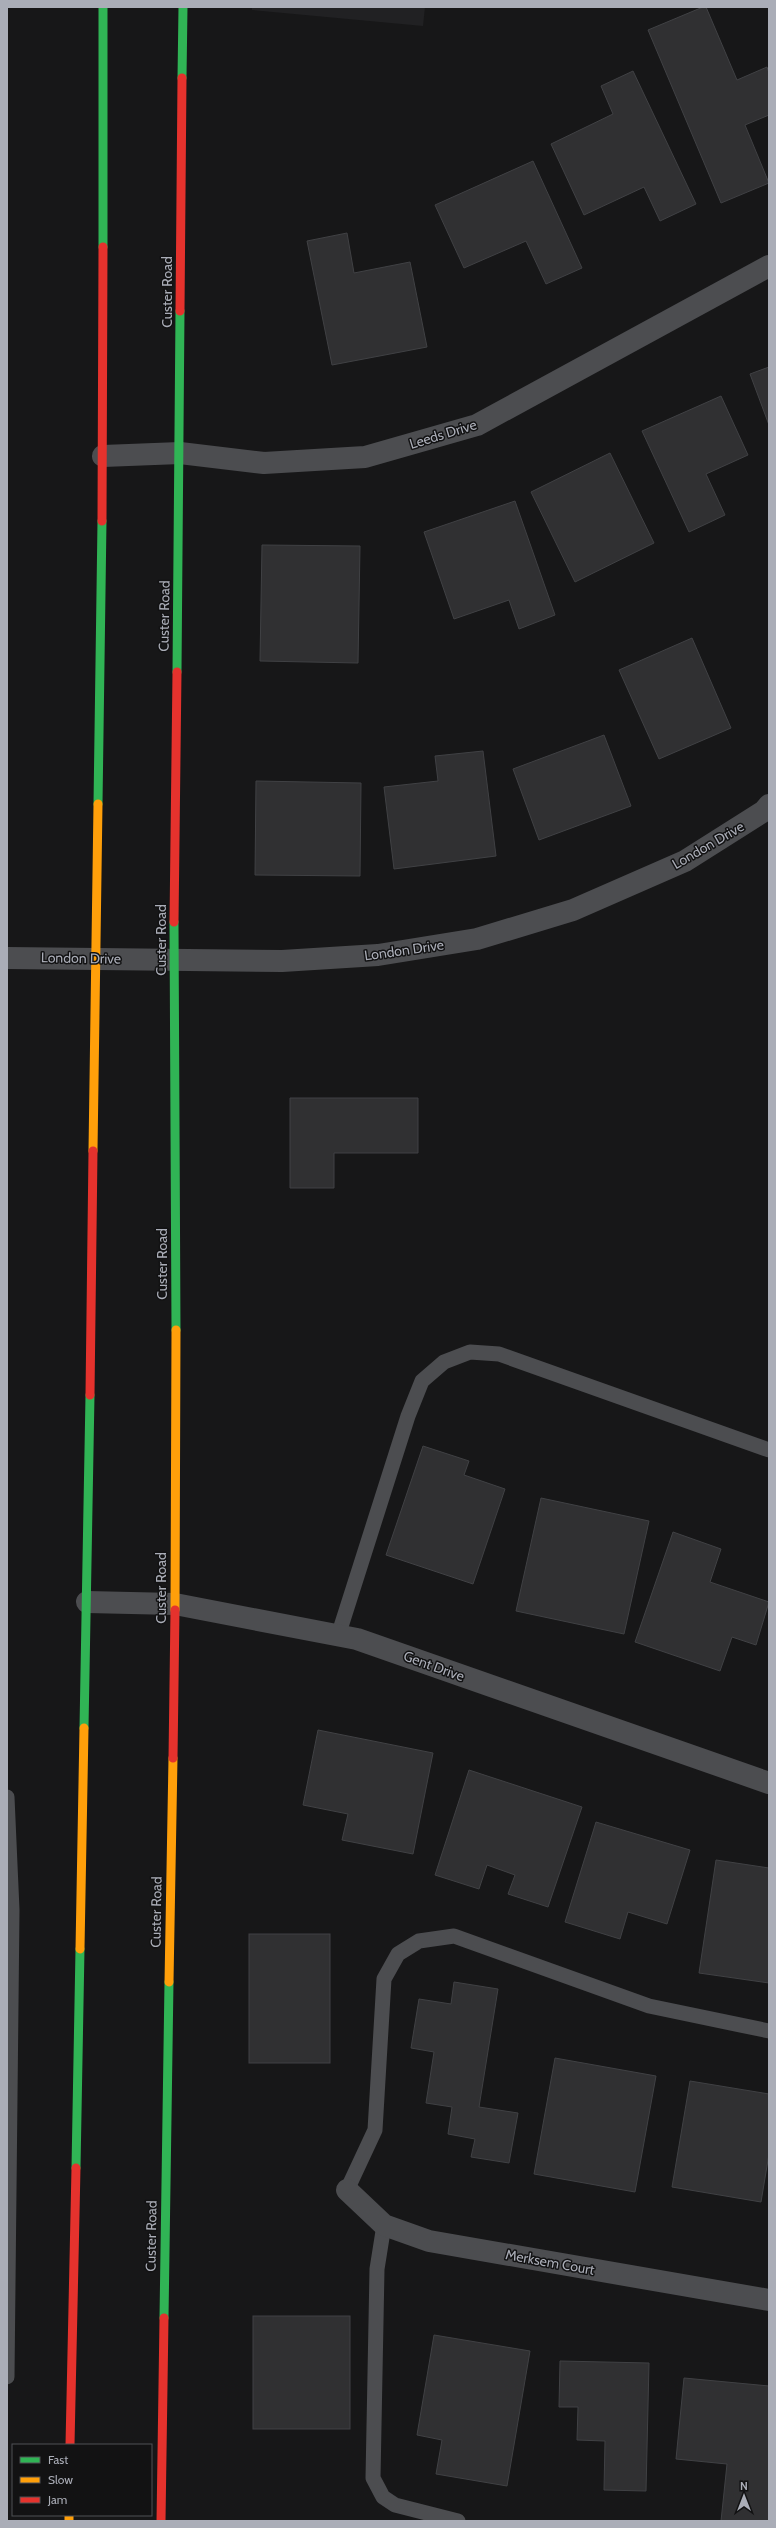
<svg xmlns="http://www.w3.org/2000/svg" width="776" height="2528" viewBox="0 0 776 2528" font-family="Cabin,sans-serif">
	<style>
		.built { fill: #212123 }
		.building { fill: #303032; stroke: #404144 }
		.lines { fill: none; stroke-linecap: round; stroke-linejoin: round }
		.lane { stroke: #4c4d50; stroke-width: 15 }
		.street { stroke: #4c4d50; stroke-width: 22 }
		.fast { stroke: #30b455; stroke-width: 9 }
		.slow { stroke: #ff9f0a; stroke-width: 9 }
		.jam { stroke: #e5322d; stroke-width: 9 }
		.labels { text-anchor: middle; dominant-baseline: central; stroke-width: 3; stroke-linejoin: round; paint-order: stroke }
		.street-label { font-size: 14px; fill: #aaadb7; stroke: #121213 }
	</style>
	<rect width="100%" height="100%" fill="#171718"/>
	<path class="built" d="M252,7h173l-2,19 -171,-16z"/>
	<g class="building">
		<path d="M703,7h3l31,73 30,-13 2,6v42l-24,10 24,58 -48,20 -73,-173z"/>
		<path d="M633,71l63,133 -36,17 -16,-34 -60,28 -33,-71 62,-30 -12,-28z"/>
		<path d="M533,161l49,107 -36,16 -20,-43 -62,27 -29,-63z"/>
		<path d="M347,233l7,40 56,-11 17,85 -95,18 -25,-124z"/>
		<path d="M769,367v58l-19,-51z"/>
		<path d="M721,396l27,59 -42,19 19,41 -36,17 -47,-101z"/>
		<path d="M610,453l44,90 -79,39 -44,-90z"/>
		<path d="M515,501l40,114 -36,14 -10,-29 -55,19 -30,-87z"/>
		<path d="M262,545l98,1 -2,117 -98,-2z"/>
		<path d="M692,638l39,90 -72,31 -40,-89z"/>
		<path d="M604,735l27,71 -92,34 -26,-71z"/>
		<path d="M483,751l13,105 -102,13 -10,-82 54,-6 -3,-25z"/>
		<path d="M256,781l105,2 -1,93 -105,-1z"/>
		<path d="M290,1098h128v55h-84v35h-44z"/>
		<path d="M423,1446l46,15 -5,14 41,14 -32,95 -87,-29z"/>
		<path d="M541,1498l108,23 -25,113 -108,-23z"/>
		<path d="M673,1532l48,17 -11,33 59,20 -13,43 -24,-8 -12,34 -85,-29z"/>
		<path d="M318,1730l115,23 -20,101 -71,-14 6,-26 -45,-9z"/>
		<path d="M469,1770l113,37 -34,100 -40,-13 7,-19 -28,-10 -8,24 -44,-14z"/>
		<path d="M596,1822l94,28 -23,74 -39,-12 -8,27 -55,-17z"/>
		<path d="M716,1860l53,8v115l-70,-10z"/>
		<rect x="249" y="1934" width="81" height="129"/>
		<path d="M454,1982l44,7 -19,118 39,6 -9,50 -38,-6 4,-18 -27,-5 4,-27 -26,-4 8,-51 -23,-4 8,-49 32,5z"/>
		<path d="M555,2058l101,18 -21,116 -101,-18z"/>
		<path d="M690,2081l79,13v60l-8,48 -89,-15z"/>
		<rect x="253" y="2316" width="97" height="113"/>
		<path d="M434,2335l96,16 -23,135 -71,-12 6,-34 -25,-5z"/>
		<path d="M560,2361l89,2 -3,128 -42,-1 1,-49 -28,-1 1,-33h-19z"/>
		<path d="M684,2378l85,8v135h-48l6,-57 -51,-5z"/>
	</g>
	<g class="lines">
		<g class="lane">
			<path d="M338,1636l70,-220 14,-35 22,-19 26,-10 29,2 270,96"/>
			<path d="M7,1797l5,113 -5,467"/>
			<path d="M347,2190l28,-60 9,-151 14,-25 21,-13 35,-5 195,70 120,25"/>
			<path d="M384,2225l-7,44 -4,209 10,19 12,8 63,16"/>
		</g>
		<g class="street">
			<path d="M103,456l77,-3 84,10 101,-6 112,-32 292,-159"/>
			<path d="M7,958l275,3 96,-6 99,-16 96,-29 112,-49 79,-50 5,-6"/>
			<path d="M87,1602l88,2 182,35 412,144"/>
			<path d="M347,2190l37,35 45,16 340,59"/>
		</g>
		<g class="fast">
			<path d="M103,7v240"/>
			<path d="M182,78l1,-71"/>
			<path d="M177,672l3,-361"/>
			<path d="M98,804l4,-283"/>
			<path d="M174,922l2,408"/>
			<path d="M84,1728l6,-333"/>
			<path d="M76,2168l4,-219"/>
			<path d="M164,2318l5,-336"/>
		</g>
		<g class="slow">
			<path d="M93,1151l5,-347"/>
			<path d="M175,1610l1,-280"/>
			<path d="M80,1949l4,-221"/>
			<path d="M169,1982l4,-224"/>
			<path d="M69,2515v6"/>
		</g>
		<g class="jam">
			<path d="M180,311l2,-233"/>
			<path d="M102,521l1,-274"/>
			<path d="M174,922l3,-250"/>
			<path d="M90,1395l3,-244"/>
			<path d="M173,1758l2,-148"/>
			<path d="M70,2445l6,-277"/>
			<path d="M161,2521l3,-203"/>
		</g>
	</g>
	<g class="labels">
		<g class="street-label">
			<text transform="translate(167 292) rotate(-90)">Custer Road</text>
			<text transform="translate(443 434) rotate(-17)">Leeds Drive</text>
			<text transform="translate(164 616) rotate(-89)">Custer Road</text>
			<text transform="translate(708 845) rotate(-30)">London Drive</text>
			<text transform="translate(161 940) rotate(-90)">Custer Road</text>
			<text transform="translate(404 950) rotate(-8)">London Drive</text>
			<text transform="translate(81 958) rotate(1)">London Drive</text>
			<text transform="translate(162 1264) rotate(-90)">Custer Road</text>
			<text transform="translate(161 1588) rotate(-90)">Custer Road</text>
			<text transform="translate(434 1666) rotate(20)">Gent Drive</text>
			<text transform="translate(156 1912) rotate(-89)">Custer Road</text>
			<text transform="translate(151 2236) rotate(-89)">Custer Road</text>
			<text transform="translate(550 2262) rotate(10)">Merksem Court</text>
		</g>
	</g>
	<rect width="776" height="2528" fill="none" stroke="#aaadb7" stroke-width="16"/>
	<rect x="12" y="2444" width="140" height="72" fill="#121213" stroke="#4f5055"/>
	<rect x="20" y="2457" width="20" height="6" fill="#30b455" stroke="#4f5055"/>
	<text x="48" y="2464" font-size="12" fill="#aaadb7">Fast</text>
	<rect x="20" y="2477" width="20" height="6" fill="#ff9f0a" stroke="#4f5055"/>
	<text x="48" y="2484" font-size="12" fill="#aaadb7">Slow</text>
	<rect x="20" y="2497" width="20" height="6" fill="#e5322d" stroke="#4f5055"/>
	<text x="48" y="2504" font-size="12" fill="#aaadb7">Jam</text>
	<g transform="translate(744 2496)" stroke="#121213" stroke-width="3" paint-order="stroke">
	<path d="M0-3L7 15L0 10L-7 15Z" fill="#aaadb7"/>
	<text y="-6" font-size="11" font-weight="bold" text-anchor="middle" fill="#aaadb7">N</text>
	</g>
</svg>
